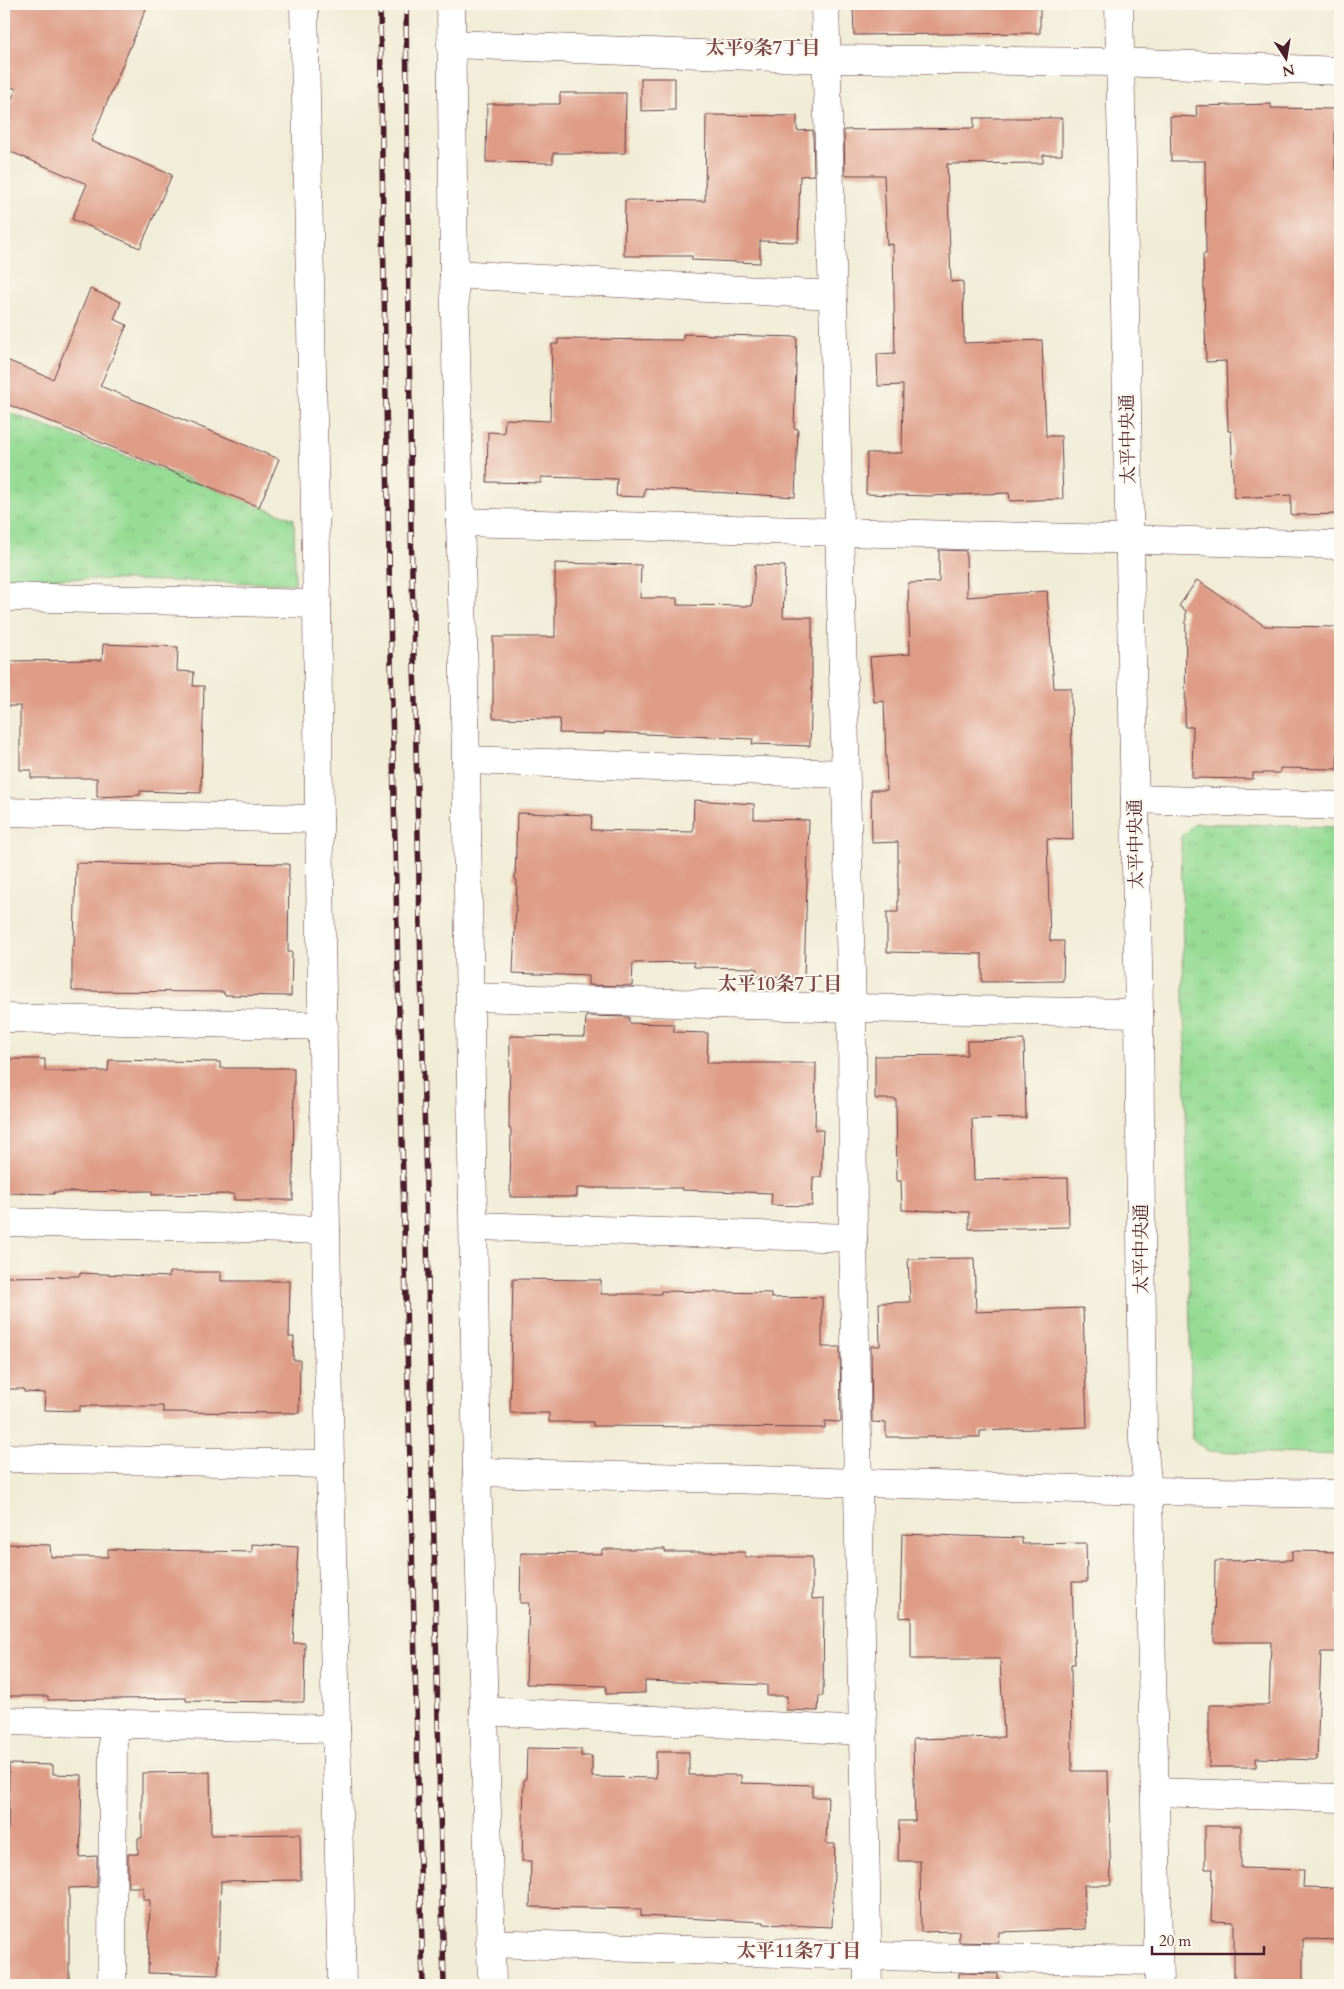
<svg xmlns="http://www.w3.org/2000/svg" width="1344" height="1989" viewBox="0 0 1344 1989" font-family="Cardo,'Noto Serif JP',serif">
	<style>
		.grass { fill: url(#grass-tufts); stroke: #707e60 }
		.building { fill: #de9c86 }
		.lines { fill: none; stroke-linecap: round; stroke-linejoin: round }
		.street-casing { stroke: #633e45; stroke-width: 29 }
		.secondary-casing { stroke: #633e45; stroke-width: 29 }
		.street { stroke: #fff; stroke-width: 28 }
		.secondary { stroke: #fff; stroke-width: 28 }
		.rail-casing { stroke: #4a1f2b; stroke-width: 5.5 }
		.rail { stroke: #fbf7ec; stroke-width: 4; stroke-dasharray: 11; stroke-linecap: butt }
		.labels { text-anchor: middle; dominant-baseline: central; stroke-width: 4; stroke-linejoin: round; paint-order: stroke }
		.street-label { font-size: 18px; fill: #4a1f2b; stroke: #fbf7ec }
		.neighbourhood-label { font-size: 19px; font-weight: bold; fill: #7e4b4b; stroke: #fbf7ec }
	</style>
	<defs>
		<pattern id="grass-tufts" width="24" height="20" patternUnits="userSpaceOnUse" patternTransform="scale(1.25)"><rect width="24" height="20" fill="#97dc95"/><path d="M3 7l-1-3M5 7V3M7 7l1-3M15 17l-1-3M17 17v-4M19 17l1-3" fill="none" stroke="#84bc81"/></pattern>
	</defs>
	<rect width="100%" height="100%" fill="#fbf7ec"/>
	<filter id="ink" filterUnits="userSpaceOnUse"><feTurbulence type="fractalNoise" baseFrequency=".02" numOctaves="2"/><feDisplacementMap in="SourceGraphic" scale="10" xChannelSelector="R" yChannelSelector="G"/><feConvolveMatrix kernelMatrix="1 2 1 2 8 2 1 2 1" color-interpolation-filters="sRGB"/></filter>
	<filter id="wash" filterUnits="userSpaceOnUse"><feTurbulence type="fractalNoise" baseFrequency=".0096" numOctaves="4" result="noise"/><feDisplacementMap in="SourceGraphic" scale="20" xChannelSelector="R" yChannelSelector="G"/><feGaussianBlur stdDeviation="1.12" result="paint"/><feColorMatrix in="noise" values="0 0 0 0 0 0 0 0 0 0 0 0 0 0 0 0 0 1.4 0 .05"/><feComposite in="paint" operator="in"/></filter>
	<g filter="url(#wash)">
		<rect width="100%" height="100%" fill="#f1ecd6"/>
		<g class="grass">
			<path d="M4,411l290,108 1,65 -291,-7z"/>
			<path d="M1195,823l145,4v628l-132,-4 -16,-12 -11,-602z"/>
		</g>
		<g id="blocks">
			<g class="building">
				<path d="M4,4h144l-57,137 81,34 -32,73 -68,-29 15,-35 -83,-35v-32l12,-28 -12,-5z"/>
				<path d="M853,4h187v29l-186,2z"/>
				<path d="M641,78h34v32l-34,1z"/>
				<path d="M560,93h66l-1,60h-72v10l-67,-1 1,-58h73z"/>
				<path d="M1271,104v4l64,1v60h5v345l-49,1v-20l-57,3 -3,-67h-3l-2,-70 -20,1 -3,-108h3l-1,-93h-34l-1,-45 27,1 -1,-11z"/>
				<path d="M706,115l91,1v15l16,-1 1,45 -14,1 -2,66 -38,-1v22l-68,-3v-4h-68l1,-56 80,1z"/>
				<path d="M974,118h88v37h-19v8l-96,1 4,118 12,-1 1,62 78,-3 4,96h15l2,63 -53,2 -1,-8 -80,3 -63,-2 1,-41h35l1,-68 -25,1 -1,-32 18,-1 -2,-109 -6,1 -3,-70h-39l-1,-45 130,-2z"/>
				<path d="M90,289l31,13 -7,17 13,6 -27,61 179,73 -20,48 -255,-104v-44l49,20z"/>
				<path d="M683,334l114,3 -3,91 4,1 -3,68 -150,-9 -1,9 -28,-1 1,-17 -76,-2v6l-54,-1 1,-50 16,1 1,-14 45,2 2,-77h6v-5l125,1z"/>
				<path d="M939,550l27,1 1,46 80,-6 7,97h17l2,152 -26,-1 3,102h14l-1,40 -81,1v-28l-95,-2v-40h11v-70l-26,1 -1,-53h16l-3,-89 -10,1 -4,-45 40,-3 -2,-71 31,-1z"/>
				<path d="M555,563l86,2 -1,33h37v7l75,1 3,-41 30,1 -2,51h29v67l-2,62 -58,-2 1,-5 -149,-7v2l-45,-1 1,-14 -67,-1v-81h62z"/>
				<path d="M1197,580l68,46 75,1v106h-2l-1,36 -57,-1v5h-27v6l-61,-1 1,-51h-8l1,-116 -7,-5z"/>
				<path d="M103,644l75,3 -1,24 17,1 -1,14h11l-3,107 -61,-2v4l-43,2v-19h-66v-8h-11v-64h-16v-45l98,-1z"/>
				<path d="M694,800l60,4v15l55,1 -5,157 -48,-1v-8l-62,-1v-5l-61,1 -1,23 -44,-1v-9l-75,-3 4,-93 -2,-1 2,-66 75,2 -1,15 102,2z"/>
				<path d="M76,863l78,2 70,-2 65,1 -1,88h4l-1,44 -67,-1v-3l-152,-1v-45h2z"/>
				<path d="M586,1016l43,1v6l45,1v8l34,1 -1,30h109l-1,67h8l-2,47h-8l-1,29 -41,-1 1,-12 -90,-3v-2h-105v9h-67l1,-68h-2l1,-93 75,1z"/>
				<path d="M1024,1040l2,78 -54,1 2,61 94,-2 1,49 -100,2v-17l-67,-2 -1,-29h-4l-1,-82h-21v-43l92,-1v-14z"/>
				<path d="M4,1059h41v12h63l1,-11 111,2v6h74l-1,132h-59v-6l-82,1v-4l-98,1v2l-50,-1z"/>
				<path d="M974,1258l2,54 107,-4 4,119 -107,4v6h-94v-14l-14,-1 -1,-76h9l-1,-43 31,-1 -2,-43z"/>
				<path d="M169,1272h52v9h69l-1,56h5l-1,23h7l-1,53 -136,-1v-6h-83v5l-36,-1 1,-17 -21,-1v-3h-20v-112l76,-1v-3l89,4z"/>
				<path d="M513,1279l88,1v14h60v-3l110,2v5l51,-1v50h18l1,75 -16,-1v7l-232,-2v-4h-44v-9h-39z"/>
				<path d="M902,1534l120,4v6l64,-1 1,39h-15l3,82h-4l1,107h36l3,114h-27l2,44 -87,3 -1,11 -39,-1v-11l-38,1 -1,-71h-22l1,-40h16l-2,-82 91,-2 -4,-78h-89v-42l-11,1z"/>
				<path d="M4,1544l46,1 1,12h57v-8l144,3v-8l46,3 -5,96h12l-1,59 -118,-1v-3l-138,2v-4h-44z"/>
				<path d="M602,1549h63v3h80v5h67v42l12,-1 -1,98h-4l-1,15 -32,-1 1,-14h-20v-11l-122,-4v12l-39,1v-8l-80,-2 3,-81h-9l1,-50 81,1z"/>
				<path d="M1292,1551l48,1v42h-3v58h-16l-4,108 -61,-2v9h-47v-62h60l2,-63h-57l1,-81 77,-1z"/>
				<path d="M527,1748l54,1v7h11v21l64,1v-26h33v23h52v8l71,2v12h16l-2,47h9l-3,83 -68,-3v-2l-123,-6v-7l-111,-2 1,-46h-9l2,-82h2z"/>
				<path d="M9,1764l44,1v9l29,1 -2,82 17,-1v31l-28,1v97h-61v-41h-4v-114h4z"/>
				<path d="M210,1772l1,63 89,-1 1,46 -80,1 -3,94 -70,-2 2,-73h-7v-13h-15v-33h10v-16h4v-65z"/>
				<path d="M1205,1826h36v42l63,2 -1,17 37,1v52l-37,-1v46h-69v-63l-23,-1 2,-52h-8z"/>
				<path d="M959,1973l39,1v11h-39z"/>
			</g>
		</g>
	</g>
	<g filter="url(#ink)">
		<use href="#blocks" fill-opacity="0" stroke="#633e45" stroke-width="1"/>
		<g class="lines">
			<g class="street-casing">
				<g id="street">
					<path d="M304,4l13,600 2,215 11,645 12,521"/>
					<path d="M451,4l3,270 12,486 11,712 15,513"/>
					<path d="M825,4l27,1004 1,230 15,747"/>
					<path d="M451,44l376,15 292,3 221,9"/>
					<path d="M454,274l378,21"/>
					<path d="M460,522l880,23"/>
					<path d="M4,597l313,7"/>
					<path d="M466,760l379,14"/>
					<path d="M1135,799l205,7"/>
					<path d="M4,812l315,7"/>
					<path d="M470,997l382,11 287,5"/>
					<path d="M4,1018l320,8"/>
					<path d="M4,1222l322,8"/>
					<path d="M474,1226l379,12"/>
					<path d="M4,1458l326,6"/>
					<path d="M477,1472l671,19"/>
					<path d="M484,1711l379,20"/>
					<path d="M4,1721l332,8"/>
					<path d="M1155,1792l185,6"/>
					<path d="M490,1943l377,13 291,5"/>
					<path d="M112,1985l1,-261"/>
				</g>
			</g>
			<g class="secondary-casing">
				<g id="secondary">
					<path d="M1119,4l20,1009 4,427 5,51 192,3"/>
					<path d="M1148,1491l11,494"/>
				</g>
			</g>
			<use href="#street" class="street"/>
			<use href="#secondary" class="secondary"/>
			<g class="rail-casing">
				<g id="rail">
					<path d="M380,4c8,660 27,1321 43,1981"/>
					<path d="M406,4l5,523 33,1458"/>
				</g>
			</g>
			<use href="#rail" class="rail"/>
		</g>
	</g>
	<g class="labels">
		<g class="street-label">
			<text transform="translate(1128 439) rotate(-91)">太平中央通</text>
			<text transform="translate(1136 844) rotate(-91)">太平中央通</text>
			<text transform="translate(1141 1249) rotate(-90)">太平中央通</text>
		</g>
		<g class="neighbourhood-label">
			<text x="763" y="48">太平9条7丁目</text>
			<text x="780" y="984">太平10条7丁目</text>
			<text x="799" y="1951">太平11条7丁目</text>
		</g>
	</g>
	<rect width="1344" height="1989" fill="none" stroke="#fbf7ec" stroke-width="20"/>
	<g transform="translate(1286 58) rotate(168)" stroke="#fbf7ec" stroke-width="4" paint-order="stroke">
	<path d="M0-4L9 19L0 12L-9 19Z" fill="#4a1f2b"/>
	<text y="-8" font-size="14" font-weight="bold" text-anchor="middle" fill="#4a1f2b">N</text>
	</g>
	<path d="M1152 1946v8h112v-8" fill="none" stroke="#4a1f2b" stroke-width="2.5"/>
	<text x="1159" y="1946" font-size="15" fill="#4a1f2b" stroke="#fbf7ec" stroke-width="4" paint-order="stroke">20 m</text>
</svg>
